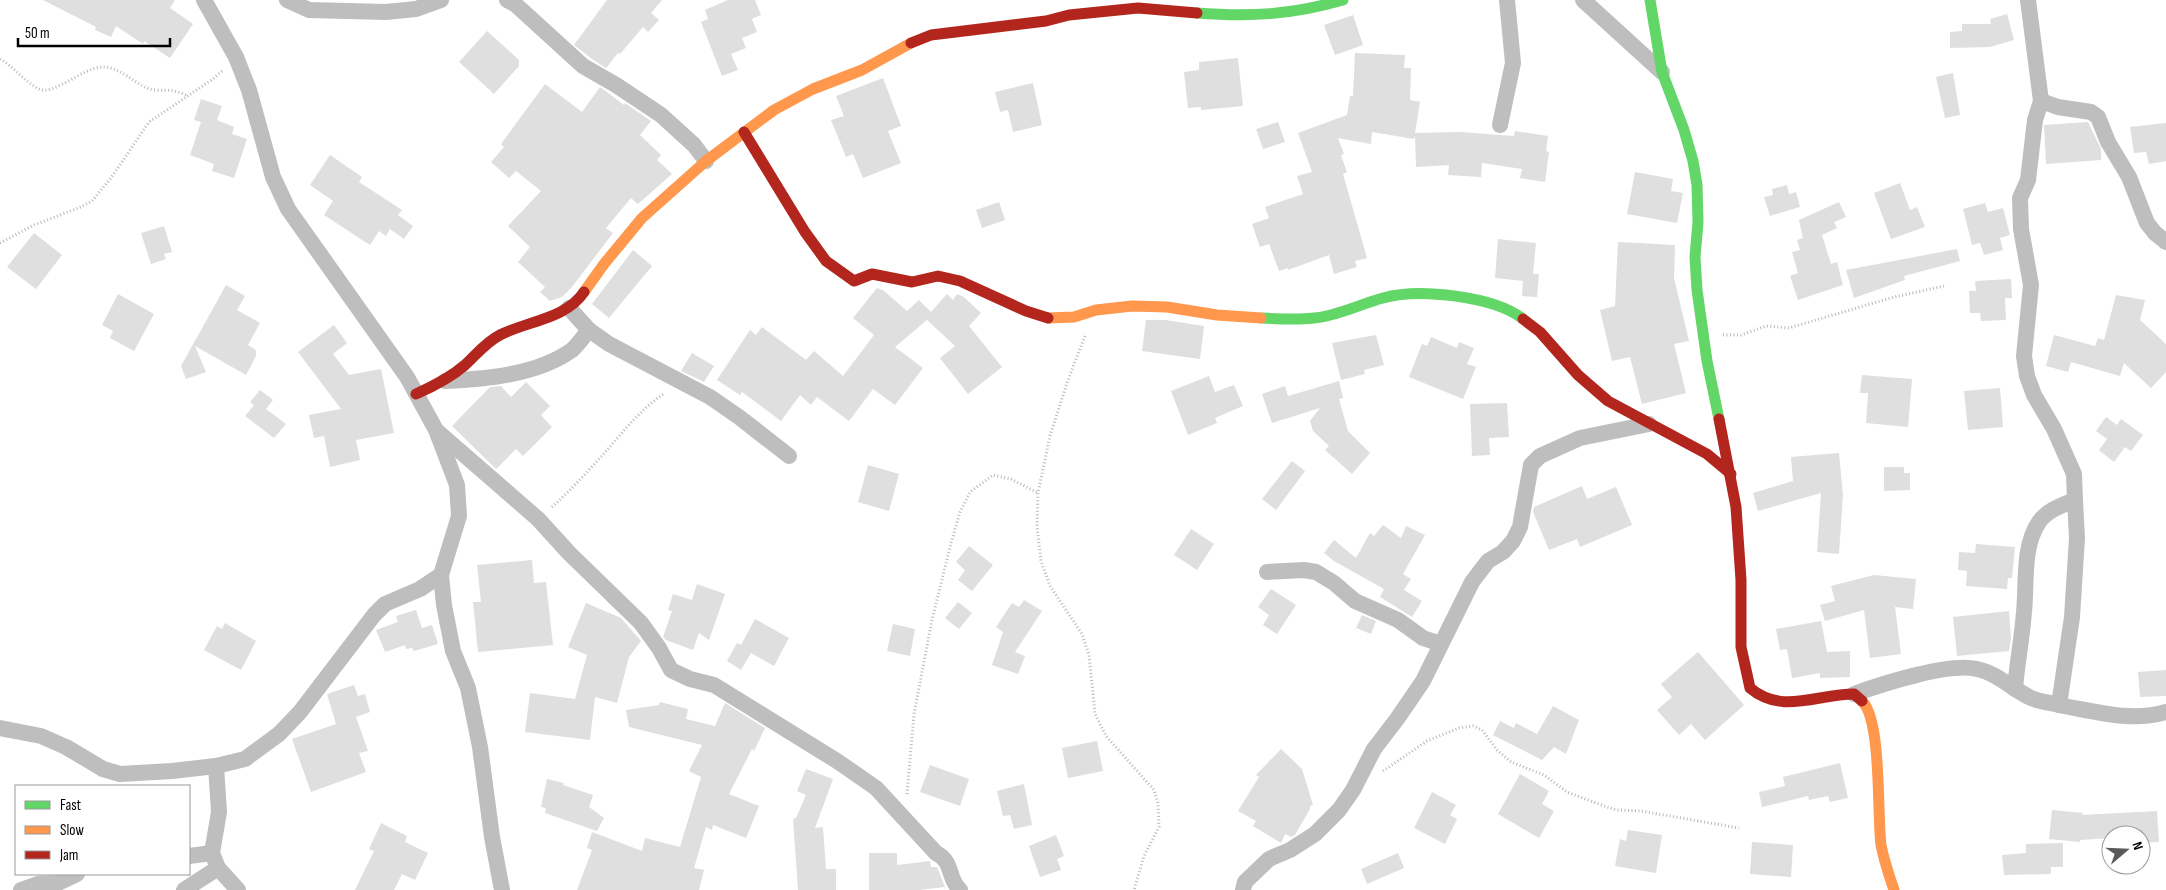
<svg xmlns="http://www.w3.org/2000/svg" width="2166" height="890" viewBox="0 0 2166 890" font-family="'Sofia Sans Condensed',sans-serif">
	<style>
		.building { fill: #dfdfdf }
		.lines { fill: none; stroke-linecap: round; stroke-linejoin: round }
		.path { stroke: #b9b9b9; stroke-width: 3; stroke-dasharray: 1 2.5; stroke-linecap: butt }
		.street { stroke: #bebebe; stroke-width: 16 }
		.fast { stroke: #63d668; stroke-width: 11 }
		.slow { stroke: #ff974d; stroke-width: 11 }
		.jam { stroke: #b3261e; stroke-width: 11 }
	</style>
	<rect width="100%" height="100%" fill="#fff"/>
	<g class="building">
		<path d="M43,0h132l-5,8 23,16 -23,34 -26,-17 -1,3 -27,-18 -5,11 -16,-7 1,-3z"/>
		<path d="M607,0h55l-11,13 8,7 -11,12 -5,-5 -23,27 -2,-1 -12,15 -14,-9 -18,-14z"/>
		<path d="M728,0h27l6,15 -9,4 5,13 -15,6 4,10 -15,6 7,16 -16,6 -21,-54 7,-3 -3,-9z"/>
		<path d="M2007,14l7,26 -24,7 -40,1v-16l12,-1v-7h29l-1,-5z"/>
		<path d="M1353,15l10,30 -28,10 -11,-30z"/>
		<path d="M487,31l32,29v6l-25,28 -35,-32z"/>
		<path d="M1355,53l50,2 -1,13h7l-1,32 10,2 -5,31 45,-1 54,4 1,-5 33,5 -2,15 3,1 -4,30 -25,-4 2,-9 -40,-6 -1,14 -33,-2 1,-10 -33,2 -1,-31 -1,3 -42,-7 -1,12 -33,-6 6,16 -3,1 6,17 -4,2 24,84 -12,3 2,6 -23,7 -5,-19 -41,15v-2l-9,3 -10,-27 -9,3 -8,-23 17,-6 -4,-11 38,-13 -6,-18 15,-4 -14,-39 49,-18 3,-19h3z"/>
		<path d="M1238,58l5,48 -42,4v-3l-13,1 -4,-36 15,-2v-8z"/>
		<path d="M1953,73l7,42 -15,3 -9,-41z"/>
		<path d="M883,78l18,48 -13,5 13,32 -38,15 -10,-24 -7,3 -15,-37 13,-4 -8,-20z"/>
		<path d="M1033,83l9,42 -29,7 -5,-22 -8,2 -5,-20z"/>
		<path d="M545,84l37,28 18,-25 24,18 1,-2 26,18 -11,14 21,20 -4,5 15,14 -34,30 -7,-6 -25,30 7,5 -41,54 -10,10 -12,4 -10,-9 5,-5 -27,-25 12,-15 -22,-21 33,-35 -25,-20 -7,7 -18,-16 13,-15 -3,-3z"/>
		<path d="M201,99l21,7 -5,14 17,7 -2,7 15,5 -13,39 -22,-7 2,-7 -24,-9 11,-33 -7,-2z"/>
		<path d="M1278,122l7,20 -22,7 -7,-20z"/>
		<path d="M2088,122l13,27v11l-55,4 -2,-39z"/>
		<path d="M2166,123v38l-17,3 -3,-12 -12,1 -4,-26z"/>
		<path d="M330,155l32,22 -3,5 43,28 -4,5 15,11 -9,13 -14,-10 -4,7 -7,-5 -9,14 -46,-30 9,-14 -23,-16z"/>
		<path d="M1635,172l38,7 -2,12 12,2 -6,30 -50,-9z"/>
		<path d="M1900,183l10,27 7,-3 8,20 -34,12 -17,-46z"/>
		<path d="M1787,185l2,9 7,-2 4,15 -30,9 -6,-19 9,-2 -1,-6z"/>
		<path d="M999,202l6,18 -23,8 -6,-18z"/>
		<path d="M1839,202l7,15 -12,5 3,6 -15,7 9,29 6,-2 6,23 -45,15 -8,-24 8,-3 -6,-21 8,-2 -3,-10 6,-2 -4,-18z"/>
		<path d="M1985,203l3,9 15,-4 7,27 -10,3 3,12 -19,5 -4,-12 -8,2 -9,-36z"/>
		<path d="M164,226l8,26 -8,2 2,5 -15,5 -10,-31z"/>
		<path d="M34,233l28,22 -26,34 -29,-22z"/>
		<path d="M1498,239l38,4 -3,31h6l-2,23 -15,-1 1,-15 -28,-3z"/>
		<path d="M1618,242l57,3 -1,33 15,63 -15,3 12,49 -44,11 -12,-47 -18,4 -12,-51 15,-4z"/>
		<path d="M1957,249l3,12 -56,15 1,4 -51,18 -8,-28z"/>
		<path d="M633,250l19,16 -43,52 -17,-14z"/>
		<path d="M2011,279l1,19h-7l1,22 -25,1 -1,-8h-10l-1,-22h7l-1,-10z"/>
		<path d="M226,285l19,11 -8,14 23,13 -12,22 8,5v6l-10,19 -51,-29 11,26 -20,7 -5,-13z"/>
		<path d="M877,288l6,2 24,21 12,-11 12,12 16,-18 6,6 4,-6 7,3 17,16 -12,13 33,41 -34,27 -28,-36 15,-12 -28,-26 -32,27 28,21 -28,37 -22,-16 -24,32 -32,-24 -6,8 -11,-10 -19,26 -39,-29 -2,3 -23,-15 33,-50 6,5 6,-8 44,33 8,-9 29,25 31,-41 -21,-17z"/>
		<path d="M118,294l36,20 -20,37 -24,-13 3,-7 -11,-6z"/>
		<path d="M2116,295l29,5 -5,20 26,24v28l-15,16 -27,-25 -4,13 -49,-14 -3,10 -22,-6 8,-31 41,11 3,-8 6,2z"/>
		<path d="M1146,320h20l38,6 -4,33 -58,-8z"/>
		<path d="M334,325l13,18 -14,11 16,21 32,-6 13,64 -38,7 4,20 -30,7 -6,-31 -10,2 -5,-23 32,-6 -43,-57z"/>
		<path d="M1376,335l8,30 -20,5 1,4 -24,6 -9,-37z"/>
		<path d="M1431,337l26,11 2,-6 15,6 -7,16 9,3 -13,32 -54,-22 13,-33 5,2z"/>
		<path d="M692,353l22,13 -10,16 -23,-11z"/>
		<path d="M1862,375l50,4 -4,48 -42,-4 2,-30h-8z"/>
		<path d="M1209,376l6,16 19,-7 9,21 -28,12 2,5 -29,12 -17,-44z"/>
		<path d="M1339,381l4,17 -4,1 9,32 22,22 -18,21 -27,-24 4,-4 -16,-15 -3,-10 10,-13 -48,15 -10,-29 23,-8 3,10z"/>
		<path d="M526,382l24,24 -9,9 11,12 -29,29 -7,-7 -20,20 -44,-43 38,-39 11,-1 10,11z"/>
		<path d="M2000,388l3,39 -35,3 -4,-39z"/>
		<path d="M260,390l13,10 -7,9 20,15 -12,14 -29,-22 9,-11 -4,-3z"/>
		<path d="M1507,403l2,34 -20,1 1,17 -18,1 -2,-52z"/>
		<path d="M2106,417l11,8 4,-6 22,16 -12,16 -6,-4 -11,15 -15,-12 8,-11 -11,-8z"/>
		<path d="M1839,453l4,42 -4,59 -22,-2 4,-59 -63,18 -5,-18 40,-12 -2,-24z"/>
		<path d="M1292,461l13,10 -29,39 -14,-11z"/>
		<path d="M868,465l31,9 -10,37 -31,-9z"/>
		<path d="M1884,467h20v6h6v17l-26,1z"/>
		<path d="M1582,486l5,13 29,-12 16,38 -52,22 -3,-8 -28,11 -16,-38 1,-5z"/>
		<path d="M1383,525l18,13 5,-12 19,9 -22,39 8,5 -7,11 18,11 -10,16 -32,-20 4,-8 -50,-28 -10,-8 10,-13 22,18 14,-25 4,3z"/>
		<path d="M1191,529l23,15 -17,26 -23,-15z"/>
		<path d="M1976,544l39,3 -3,31h-4l-1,11 -41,-3 1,-15 -9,-1 1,-18 16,1z"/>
		<path d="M969,546l24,19 -21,26 -14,-11 7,-10 -9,-8z"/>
		<path d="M532,560l2,23 12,-1 7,63 -75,7 -5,-50h8l-4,-37z"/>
		<path d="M1874,575l42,4 -3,30 -18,-2 6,47 -31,4 -6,-48 -39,11 -5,-16 15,-4 -4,-15z"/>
		<path d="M697,584l28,10 -16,46 -10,-7 -6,17 -27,-10 -3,-3 9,-26 -4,-1 5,-16 19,6z"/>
		<path d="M1271,589l25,16 -19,29 -14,-9 6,-10 -11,-8z"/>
		<path d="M1024,600l18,11 -27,41 10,4 -7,18 -26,-9 11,-33 -7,-5 16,-24 7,4z"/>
		<path d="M958,602l14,11 -13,16 -14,-11z"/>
		<path d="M586,603l35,15 20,23 -12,16 -12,46 -22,-6 -5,43 -65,-8 5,-39 45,6 12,-44 -19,-8z"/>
		<path d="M416,610l6,18 10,-3 6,19 -24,7 -2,-3 -6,1 -1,-4 -20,7 -9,-22 22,-8 -2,-6z"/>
		<path d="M2009,611l2,27 -2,13 -52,5 -4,-39z"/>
		<path d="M1362,615l14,6 -5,13 -15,-6z"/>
		<path d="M755,619l34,19 -15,28 -23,-13 -10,17 -14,-9 10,-18 4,2z"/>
		<path d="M1821,621l6,31 23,-1v26l-30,1v-5l-28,5 -5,-29 -7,1 -4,-21z"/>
		<path d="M225,623l31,18 -15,29 -37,-20 13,-24 5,3z"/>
		<path d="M893,624l22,5 -5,27 -23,-5z"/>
		<path d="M1698,652l46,53 -39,35 -14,-16 -12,11 -22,-25 15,-13 -11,-13z"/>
		<path d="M2166,670v26l-26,1 -2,-25z"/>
		<path d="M354,685l4,11 7,-2 5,18 -14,5 12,34 -9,2 7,19 -55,20 -19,-53 44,-15 -9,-30z"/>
		<path d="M660,702l28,7 -2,10 29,7 10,-23 40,25 -11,23 -2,-2 -23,45 30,12 -13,32 -33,-13 -1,5 -6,-3 -12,41 10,2 -5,20h-122l15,-40 -5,-2 5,-16 50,19 3,-13 35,9 21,-70 -12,-6 13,-26 -73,-18 -3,-17 33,-5z"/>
		<path d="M1553,706l26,14 -13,34 -12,-7 -12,13 -49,-25 7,-14 14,7 2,-5 21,11z"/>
		<path d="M1097,741l6,30 -35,7 -6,-30z"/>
		<path d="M1281,749l21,20 11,36 -3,1v3l-15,26 -4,2 -6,-3 -4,9 -28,-17 3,-5 -18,-10 21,-34 -3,-2z"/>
		<path d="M1840,763l8,35 -18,4 -2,-6 -19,4 -1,-4 -46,11 -3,-15 26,-6 -2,-9z"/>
		<path d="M930,765l39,14 -9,27 -40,-14z"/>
		<path d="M806,769l27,10 -18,49 8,-1 3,42h10v21h-38l-5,-71 3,-1 10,-23 -9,-4z"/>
		<path d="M1520,774l29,17 -7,13 12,7 -15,27 -41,-24z"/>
		<path d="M547,779l17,4 -1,2 30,10 -4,12 15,11 -7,13 -52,-18 1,-5 -5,-1z"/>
		<path d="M1024,784l8,41 -18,4 -4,-14 -7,1 -6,-25z"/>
		<path d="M1432,792l24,13 -6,10 7,4 -12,25 -31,-16z"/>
		<path d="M2052,810l31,3 -1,2 75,-4 2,31 -18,1v-8h-30v3l-31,2v2l-31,-3z"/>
		<path d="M381,823l26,13 -2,6 23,11 -13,27 -13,-6 -8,16h-39l19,-39 -5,-2z"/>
		<path d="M1628,830l34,5 -6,38 -41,-7 5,-27 6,2z"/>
		<path d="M1056,835l8,21 -7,3 4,11 -21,7 -11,-31z"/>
		<path d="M1752,842l41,3 -2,32 -41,-3z"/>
		<path d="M2063,843v24h-12v7l-47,1 -2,-20 24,-2v-9z"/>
		<path d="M869,853h28v12l33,-4 1,6h6l8,20 -26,3h-50z"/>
		<path d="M1398,853l6,15 -37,16 -6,-15z"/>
	</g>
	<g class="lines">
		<g class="path">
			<path d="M0,59c14,8 25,23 39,30 15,7 44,-22 64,-22 16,0 30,15 44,21 8,4 18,1 27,3 5,1 10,3 14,5"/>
			<path d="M0,243l34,-18 47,-18 11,-6 19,-23 38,-56 64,-43 10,-9"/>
			<path d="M1723,335h18l25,-9 23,2 105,-31 50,-11"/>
			<path d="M1085,336l-17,44 -18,56 -12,57 -1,34 4,34 9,25 32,48 7,21 6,59 11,22 48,54 4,13 1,24 -15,29 -10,34"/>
			<path d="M552,507c20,-18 39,-39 57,-59 17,-20 34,-41 56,-55"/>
			<path d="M1383,771l44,-30 32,-13 14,-2 9,4 15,20 14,12 33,13 23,17 26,10 23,8 25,1 98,17"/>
			<path d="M907,794l7,-80 18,-94 19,-77 9,-31 10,-20 23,-17 18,4 27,14"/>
		</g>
		<g class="street">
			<path d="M204,0l32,57 13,33 24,87 15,32 119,168 29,53 21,55 2,31 -18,59 3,30 9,46 15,37 12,59 12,90 10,53"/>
			<path d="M287,0l22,10 77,2 30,-3 25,-9"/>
			<path d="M507,0l8,4 68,62 33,19 45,30 33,30 12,16"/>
			<path d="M1583,0l79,72"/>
			<path d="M2028,0l13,101 -6,19 -7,60 -8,18 1,31 10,56 -7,71 3,20 7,19 20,34 20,45 1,26 2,38 -5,79 -13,88"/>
			<path d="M2041,101l17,6 33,5 7,5 10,25 21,35 18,46 8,10 11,9"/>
			<path d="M1500,125l13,-62 -6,-63"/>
			<path d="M569,308l20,22 20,14 101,53 29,20 50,39"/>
			<path d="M445,381c41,-2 92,-6 127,-31 6,-5 12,-14 17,-20"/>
			<path d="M438,432l100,87 31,34 72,70 18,25 12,22 19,9 24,6 123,76 39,27 60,65c18,9 11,25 24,37"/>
			<path d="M1267,572l37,-2 12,2 18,11 21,18 43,19 25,18 18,6"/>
			<path d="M2015,689c2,-25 7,-51 9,-77 3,-29 -2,-65 15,-90 8,-12 24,-17 36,-22"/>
			<path d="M1854,694c28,-10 96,-32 123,-25 20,4 35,20 54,29 9,4 22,5 33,8 33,6 69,16 102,6"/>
			<path d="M0,728l41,8 25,11 37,22 17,5 52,-3 44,-5 29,-7 34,-25 21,-22 74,-97 11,-11 35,-15 21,-14"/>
			<path d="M216,766l3,46 -7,41 6,15 20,22"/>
			<path d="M189,856l23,-3"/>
			<path d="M21,890l17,-6 20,-1 19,-9"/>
			<path d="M184,890l34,-22"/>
			<path d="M1243,890l2,-8 24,-23 21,-9 25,-16 24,-24 14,-20 21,-41 23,-30 26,-38 49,-99 16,-21 15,-9 10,-11 7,-14 11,-62 9,-9 40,-18 69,-14"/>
		</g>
		<g class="fast">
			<path d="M1650,0l12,72 22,58 9,31 4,24 1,37 -3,35 2,33 10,71 12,58"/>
			<path d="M1197,13c53,4 94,2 146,-13"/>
			<path d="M1261,318c17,1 36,2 53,0 24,-2 46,-14 69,-20 36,-10 111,-2 140,21"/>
		</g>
		<g class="slow">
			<path d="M584,292l20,-28 38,-46 64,-57 68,-51 39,-21 49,-19 49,-27"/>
			<path d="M1048,318l26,-1 22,-7 36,-4 35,1 50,8 44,3"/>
			<path d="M1862,701c20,19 15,114 19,144 3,16 8,30 13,45"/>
		</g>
		<g class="jam">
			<path d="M911,43l20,-8 115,-14 23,-6 69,-7 59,5"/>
			<path d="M744,132l61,100 21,29 28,20 18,-7 40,8 26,-6 22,5 66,30 22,7"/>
			<path d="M1523,319l17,13 38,43 30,26 99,53 24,20"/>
			<path d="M416,394c18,-8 34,-16 49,-29 12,-11 21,-23 35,-30 27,-14 66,-16 84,-43"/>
			<path d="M1719,419l17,88 5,73v67l9,41c32,27 67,6 104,6l8,7"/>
		</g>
	</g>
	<rect x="15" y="785" width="175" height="90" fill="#ffffff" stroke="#999999"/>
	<rect x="25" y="801" width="25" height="8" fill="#63d668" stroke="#999999"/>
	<text x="60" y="810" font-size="15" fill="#000000">Fast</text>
	<rect x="25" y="826" width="25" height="8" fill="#ff974d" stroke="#999999"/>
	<text x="60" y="835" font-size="15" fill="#000000">Slow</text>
	<rect x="25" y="851" width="25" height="8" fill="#b3261e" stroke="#999999"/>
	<text x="60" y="860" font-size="15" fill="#000000">Jam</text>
	<g transform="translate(2126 850) rotate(71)"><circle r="24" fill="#ffffff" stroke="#999999"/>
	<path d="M0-4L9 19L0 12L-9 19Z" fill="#595959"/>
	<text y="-8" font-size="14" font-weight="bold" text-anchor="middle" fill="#000000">N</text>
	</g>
	<path d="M18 38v8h152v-8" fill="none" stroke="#000000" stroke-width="2.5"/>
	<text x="25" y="38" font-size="15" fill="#000000" stroke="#ffffff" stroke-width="4" paint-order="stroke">50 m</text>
</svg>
